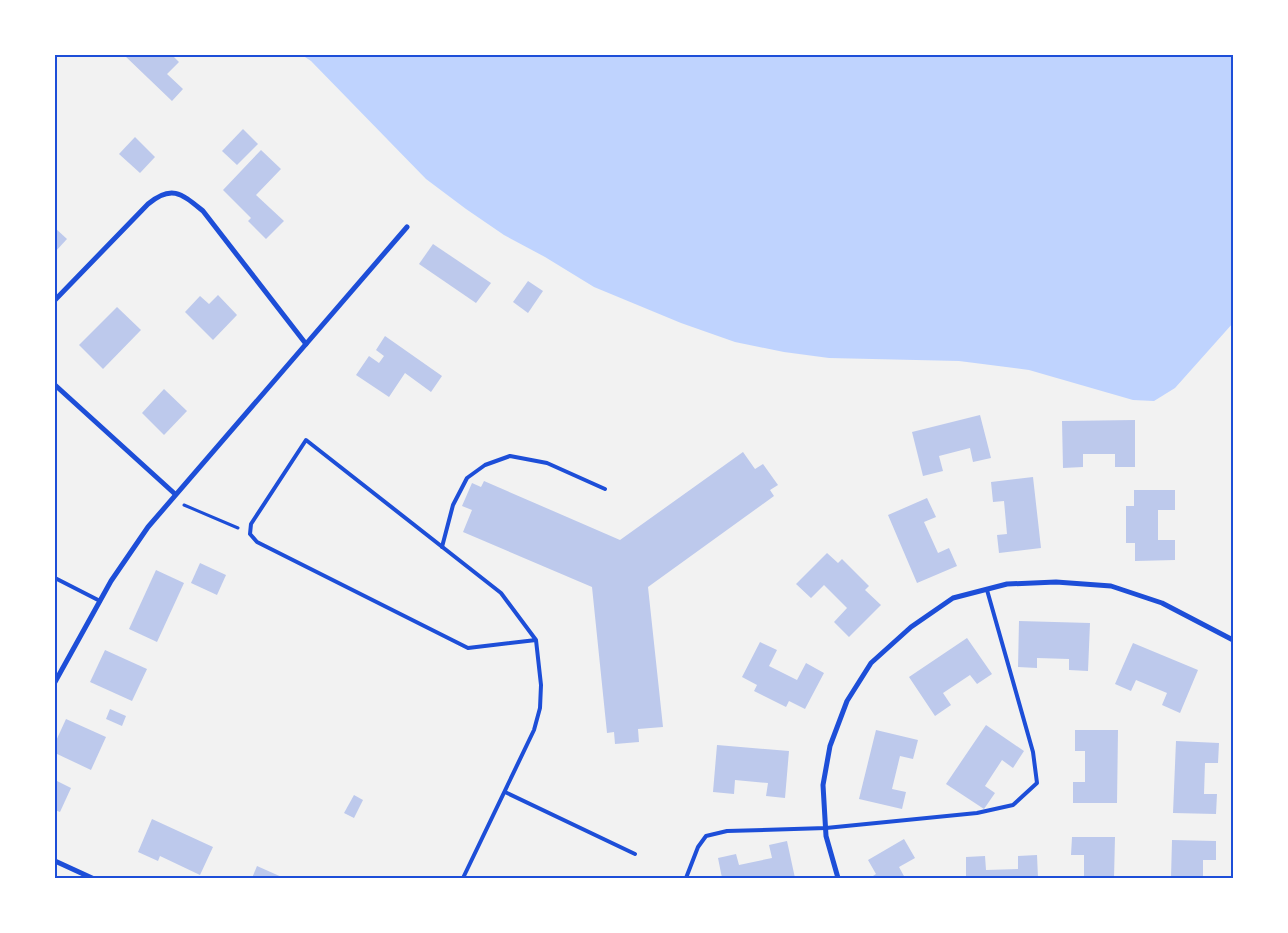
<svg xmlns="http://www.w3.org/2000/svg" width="1288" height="933" viewBox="0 0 1288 933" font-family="'Fira Sans Condensed',sans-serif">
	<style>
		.water { fill: #bfd3fe }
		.building { fill: #bdc9ec }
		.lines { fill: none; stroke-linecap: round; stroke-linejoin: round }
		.path { stroke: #1d4ed8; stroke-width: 3 }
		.service { stroke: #1d4ed8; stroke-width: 4 }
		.minor { stroke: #1d4ed8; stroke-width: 5 }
		.neatline { fill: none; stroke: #1d4ed8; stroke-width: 2 }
	</style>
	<rect width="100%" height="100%" fill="#f2f2f2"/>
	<path class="water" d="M302,55h931v268l-58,65 -21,13 -21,-1 -104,-30 -70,-9 -130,-3 -45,-6 -49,-10 -54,-19 -87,-36 -49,-30 -41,-22 -38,-26 -40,-30 -115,-118z"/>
	<g class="building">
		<path d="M124,55h48l7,7 -12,12 16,15 -11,12z"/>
		<path d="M243,129l15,15 -21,21 -15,-14z"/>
		<path d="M135,137l20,20 -15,16 -21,-19z"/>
		<path d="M261,150l20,19 -25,26 28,26 -18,18 -18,-18 3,-3 -28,-28z"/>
		<path d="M55,228l12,11 -12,13z"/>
		<path d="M433,244l58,39 -15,20 -57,-39z"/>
		<path d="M528,281l15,10 -15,22 -15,-11z"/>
		<path d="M218,295l19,20 -24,25 -28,-28 15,-16 9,8z"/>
		<path d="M117,307l24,23 -38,39 -24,-24z"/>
		<path d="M385,336l57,40 -11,16 -26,-19 -16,24 -33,-22 13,-19 10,7 5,-7 -8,-6z"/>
		<path d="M164,389l23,22 -23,24 -22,-22z"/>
		<path d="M980,415l11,43 -18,4 -3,-14 -31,8 4,15 -20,5 -11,-44z"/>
		<path d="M1135,420v47h-20v-13h-32v13l-20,1 -1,-47z"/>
		<path d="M743,452l12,17 8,-5 15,21 -8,5 4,6 -126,91 15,140 -25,2 1,13 -24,2 -1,-12 -7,1 -15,-146 -129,-55 9,-22 -10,-4 10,-23 9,4 3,-6 136,59z"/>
		<path d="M1033,477l8,71 -42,5 -2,-18 10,-1 -3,-33 -11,1 -2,-20z"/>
		<path d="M1134,490h41v20h-17v30h17v20l-40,1v-18h-9v-37h8z"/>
		<path d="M927,498l9,19 -12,5 14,31 11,-5 8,18 -40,17 -29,-68z"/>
		<path d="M827,553l11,10 4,-4 27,27 -4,4 16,15 -32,32 -15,-15 13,-14 -23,-23 -13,13 -15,-14z"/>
		<path d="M200,563l26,12 -9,20 -26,-12z"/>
		<path d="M156,570l28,13 -27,59 -28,-13z"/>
		<path d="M1019,621l71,2 -2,48 -19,-1v-11l-32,-1v10l-19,-1z"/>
		<path d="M967,638l25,36 -15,10 -7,-9 -27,18 8,12 -16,11 -26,-39z"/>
		<path d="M760,642l17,8 -8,16 28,14 9,-17 18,10 -19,36 -16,-8 -3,6 -32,-16 3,-6 -15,-8z"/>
		<path d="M1133,643l65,27 -18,43 -18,-8 5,-12 -31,-13 -5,11 -16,-7z"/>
		<path d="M105,650l42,19 -15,32 -42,-19z"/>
		<path d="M110,709l16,7 -4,10 -16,-7z"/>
		<path d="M66,719l40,18 -15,33 -36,-17v-10z"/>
		<path d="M986,725l38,26 -11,17 -11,-8 -17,26 10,7 -11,16 -38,-25z"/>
		<path d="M876,730l42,10 -5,19 -13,-3 -8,33 14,3 -4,17 -43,-10z"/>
		<path d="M1075,730h43l-1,73h-44v-21h12v-31h-10z"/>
		<path d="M1176,741l43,2 -1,20h-13l-1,31h13l-1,20 -43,-1z"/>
		<path d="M717,745l72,6 -4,47 -19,-2 2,-13 -33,-3 -1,14 -21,-2z"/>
		<path d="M55,780l16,8 -11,24 -5,-2z"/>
		<path d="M354,795l9,5 -9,18 -10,-5z"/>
		<path d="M152,819l61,28 -13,28 -40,-19 -2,5 -20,-9z"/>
		<path d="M1072,837h43l-1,41h-30v-23h-13z"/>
		<path d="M904,839l11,19 -16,9 6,11h-35l6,-4 -8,-14z"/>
		<path d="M1172,840l44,1v19h-13v18h-32z"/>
		<path d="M787,841l8,37h-73l-4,-20 18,-4 3,11 33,-7 -3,-13z"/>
		<path d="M1037,855l1,23h-72v-21l19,-1 1,14 32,-1v-13z"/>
		<path d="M257,866l27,12h-32z"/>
	</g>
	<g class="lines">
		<path class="path" d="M184,505l54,23"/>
		<g class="service">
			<path d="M442,547l11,-42 14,-27 18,-13 25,-9 37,7 58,26"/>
			<path d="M55,578l45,23"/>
			<path d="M505,792l130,62"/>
			<path d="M463,878l71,-148 6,-22 1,-23 -5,-45 -35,-47 -195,-153 -55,84 -1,10 7,8 211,106 68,-8"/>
			<path d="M686,878l12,-31 8,-11 21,-5 99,-3 151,-15 36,-8 24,-22 -4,-31 -46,-162"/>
		</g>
		<g class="minor">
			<path d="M55,300l93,-96c24,-20 34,-10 55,7l103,133"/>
			<path d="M55,385l120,109"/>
			<path d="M55,682l56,-101 37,-54 259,-300"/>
			<path d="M55,861l37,17"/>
			<path d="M838,878l-12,-42 -3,-51 7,-39 17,-45 24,-38 40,-36 42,-29 54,-14 49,-2 55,4 51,17 71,37"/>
		</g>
	</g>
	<rect width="1288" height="933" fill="none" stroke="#ffffff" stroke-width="112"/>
	<rect x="56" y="56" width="1176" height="821" class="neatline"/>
</svg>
